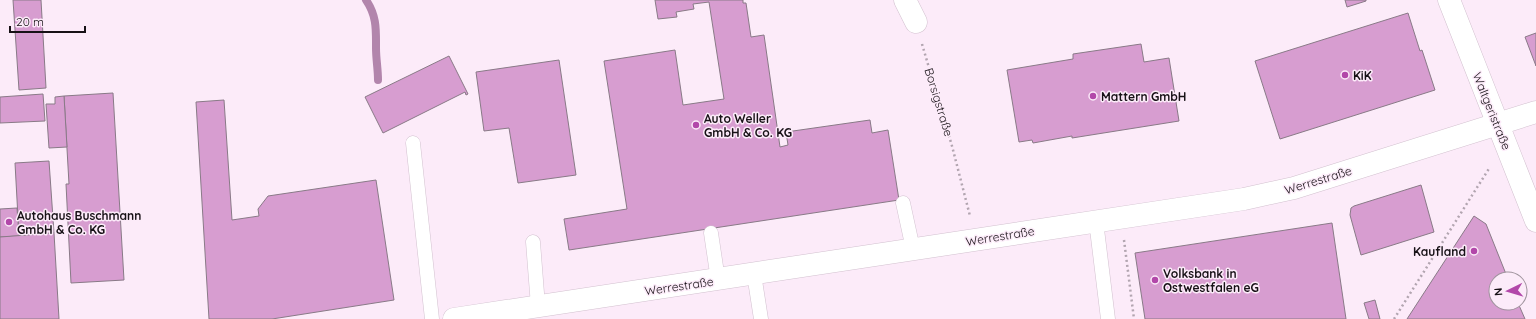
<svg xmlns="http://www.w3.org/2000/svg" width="1536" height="319" viewBox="0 0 1536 319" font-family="Quicksand,sans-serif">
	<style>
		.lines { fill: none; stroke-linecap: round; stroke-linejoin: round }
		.stream { stroke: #b285ac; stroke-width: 8 }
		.building { fill: #d79dd0; stroke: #897a87 }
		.lane-casing { stroke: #d2c1cf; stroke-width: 15 }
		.street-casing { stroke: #d2c1cf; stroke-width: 23 }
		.secondary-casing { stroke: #d2c1cf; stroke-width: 23 }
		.path { stroke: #b2a5b0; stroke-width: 2.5; stroke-dasharray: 2 3; stroke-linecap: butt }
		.lane { stroke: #fff; stroke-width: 14 }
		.street { stroke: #fff; stroke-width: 22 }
		.secondary { stroke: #fff; stroke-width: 22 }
		.poi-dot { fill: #b247a9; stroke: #fcebf9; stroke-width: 1.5 }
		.labels { text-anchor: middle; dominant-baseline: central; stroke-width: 3; stroke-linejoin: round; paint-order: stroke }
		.poi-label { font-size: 12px; font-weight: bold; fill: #171116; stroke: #fcebf9; text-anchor: start }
		.street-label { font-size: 12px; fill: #171116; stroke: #fcebf9 }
	</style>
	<rect width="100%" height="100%" fill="#fcebf9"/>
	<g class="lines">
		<path class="stream" d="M366,0c11,16 10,30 10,48 0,11 2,21 2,32"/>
	</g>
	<g class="building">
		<path d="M13,0h28l5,88 -27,2z"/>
		<path d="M655,0h88v3h3l5,34 13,-2 16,112 8,-2 -2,-13 84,-12 2,13 16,-3 11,70 -330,50 -5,-31 63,-10 -23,-148 71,-11 8,55 41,-6 -15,-97 -16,2 1,5 -18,3 1,5 -19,2z"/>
		<path d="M1345,0h21v1l-19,6z"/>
		<path d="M1408,13l12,38 2,-1 13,40 -155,49 -25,-78z"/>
		<path d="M1536,33v33l-11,-29z"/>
		<path d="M1141,44l3,18 25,-4 10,63 -107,17v-2l-39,7 -1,-3 -13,2 -12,-72 66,-11v-5z"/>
		<path d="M449,56l19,38 -2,1 -1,-3 -82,41 -18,-36z"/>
		<path d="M559,60l17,115 -58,8 -9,-55 -25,3 -8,-59z"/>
		<path d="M113,93l11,187 -53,3 -5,-99h3l-5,-88z"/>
		<path d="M43,94l2,27 -45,2v-26z"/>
		<path d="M64,96l3,51 -18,1 -3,-44h9v-7z"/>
		<path d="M224,100l8,120 27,-4 -1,-7 10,-13 108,-16 18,120 -122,19h-63l-13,-217z"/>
		<path d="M49,161l5,72 -35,3 -4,-73z"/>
		<path d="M1421,185l13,47 -73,23 -11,-40 1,-7 3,-2z"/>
		<path d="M17,208l2,28 -19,1v-28z"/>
		<path d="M1474,216l12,8 22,55h-12v24h22l7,16h-118z"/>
		<path d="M1332,223l14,96h-201l-10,-66z"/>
		<path d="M54,233l5,86h-59v-82z"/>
		<path d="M1375,300l5,19h-11l-5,-16z"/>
	</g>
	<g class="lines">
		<g class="lane-casing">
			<g id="lane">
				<path d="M413,143l19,176"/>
				<path d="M903,203l10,46"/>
				<path d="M1096,221l12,98"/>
				<path d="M711,233l7,47"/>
				<path d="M533,242l5,64"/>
				<path d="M754,274l7,45"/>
			</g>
		</g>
		<g class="street-casing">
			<g id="street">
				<path d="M905,0l11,22"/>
				<path d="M1449,0l87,221"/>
			</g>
		</g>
		<g class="secondary-casing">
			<path id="secondary" d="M454,319l790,-120 50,-11 242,-76"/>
		</g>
		<g class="path">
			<path d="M922,44l30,102 18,70"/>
			<path d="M1124,240l10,79"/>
			<path d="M1394,319l96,-152"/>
		</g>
		<use href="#lane" class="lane"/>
		<use href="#street" class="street"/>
		<use href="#secondary" class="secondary"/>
	</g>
	<g class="poi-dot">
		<circle cx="1345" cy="75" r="4"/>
		<circle cx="1093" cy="96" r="4"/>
		<circle cx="696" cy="125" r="4"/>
		<circle cx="9" cy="222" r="4"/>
		<circle cx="1474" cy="251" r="4"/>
		<circle cx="1155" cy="280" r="4"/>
	</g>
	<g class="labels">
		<g class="poi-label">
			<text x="1353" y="75">KiK</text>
			<text x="1101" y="96">Mattern GmbH</text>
			<text x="704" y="118">Auto Weller<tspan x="704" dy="14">GmbH &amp; Co. KG</tspan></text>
			<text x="17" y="215">Autohaus Buschmann<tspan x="17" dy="14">GmbH &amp; Co. KG</tspan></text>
			<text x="1466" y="251" text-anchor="end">Kaufland</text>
			<text x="1163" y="273">Volksbank in<tspan x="1163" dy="14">Ostwestfalen eG</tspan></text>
		</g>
		<g class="street-label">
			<text transform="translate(939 102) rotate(73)">Borsigstraße</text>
			<text transform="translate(1492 111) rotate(68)">Waltgeristraße</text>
			<text transform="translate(1318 180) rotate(-17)">Werrestraße</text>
			<text transform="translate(1000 236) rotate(-9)">Werrestraße</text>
			<text transform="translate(679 286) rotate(-8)">Werrestraße</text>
		</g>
	</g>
	<g transform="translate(1508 291) rotate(265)"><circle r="19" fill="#fcebf9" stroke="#a0949e"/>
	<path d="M0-3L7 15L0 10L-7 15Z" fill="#b247a9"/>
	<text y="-6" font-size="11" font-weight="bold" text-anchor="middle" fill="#171116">N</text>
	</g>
	<path d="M10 26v6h75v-6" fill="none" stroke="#171116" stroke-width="2"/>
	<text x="16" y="26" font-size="12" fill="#171116" stroke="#fcebf9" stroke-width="3" paint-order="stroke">20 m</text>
</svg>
